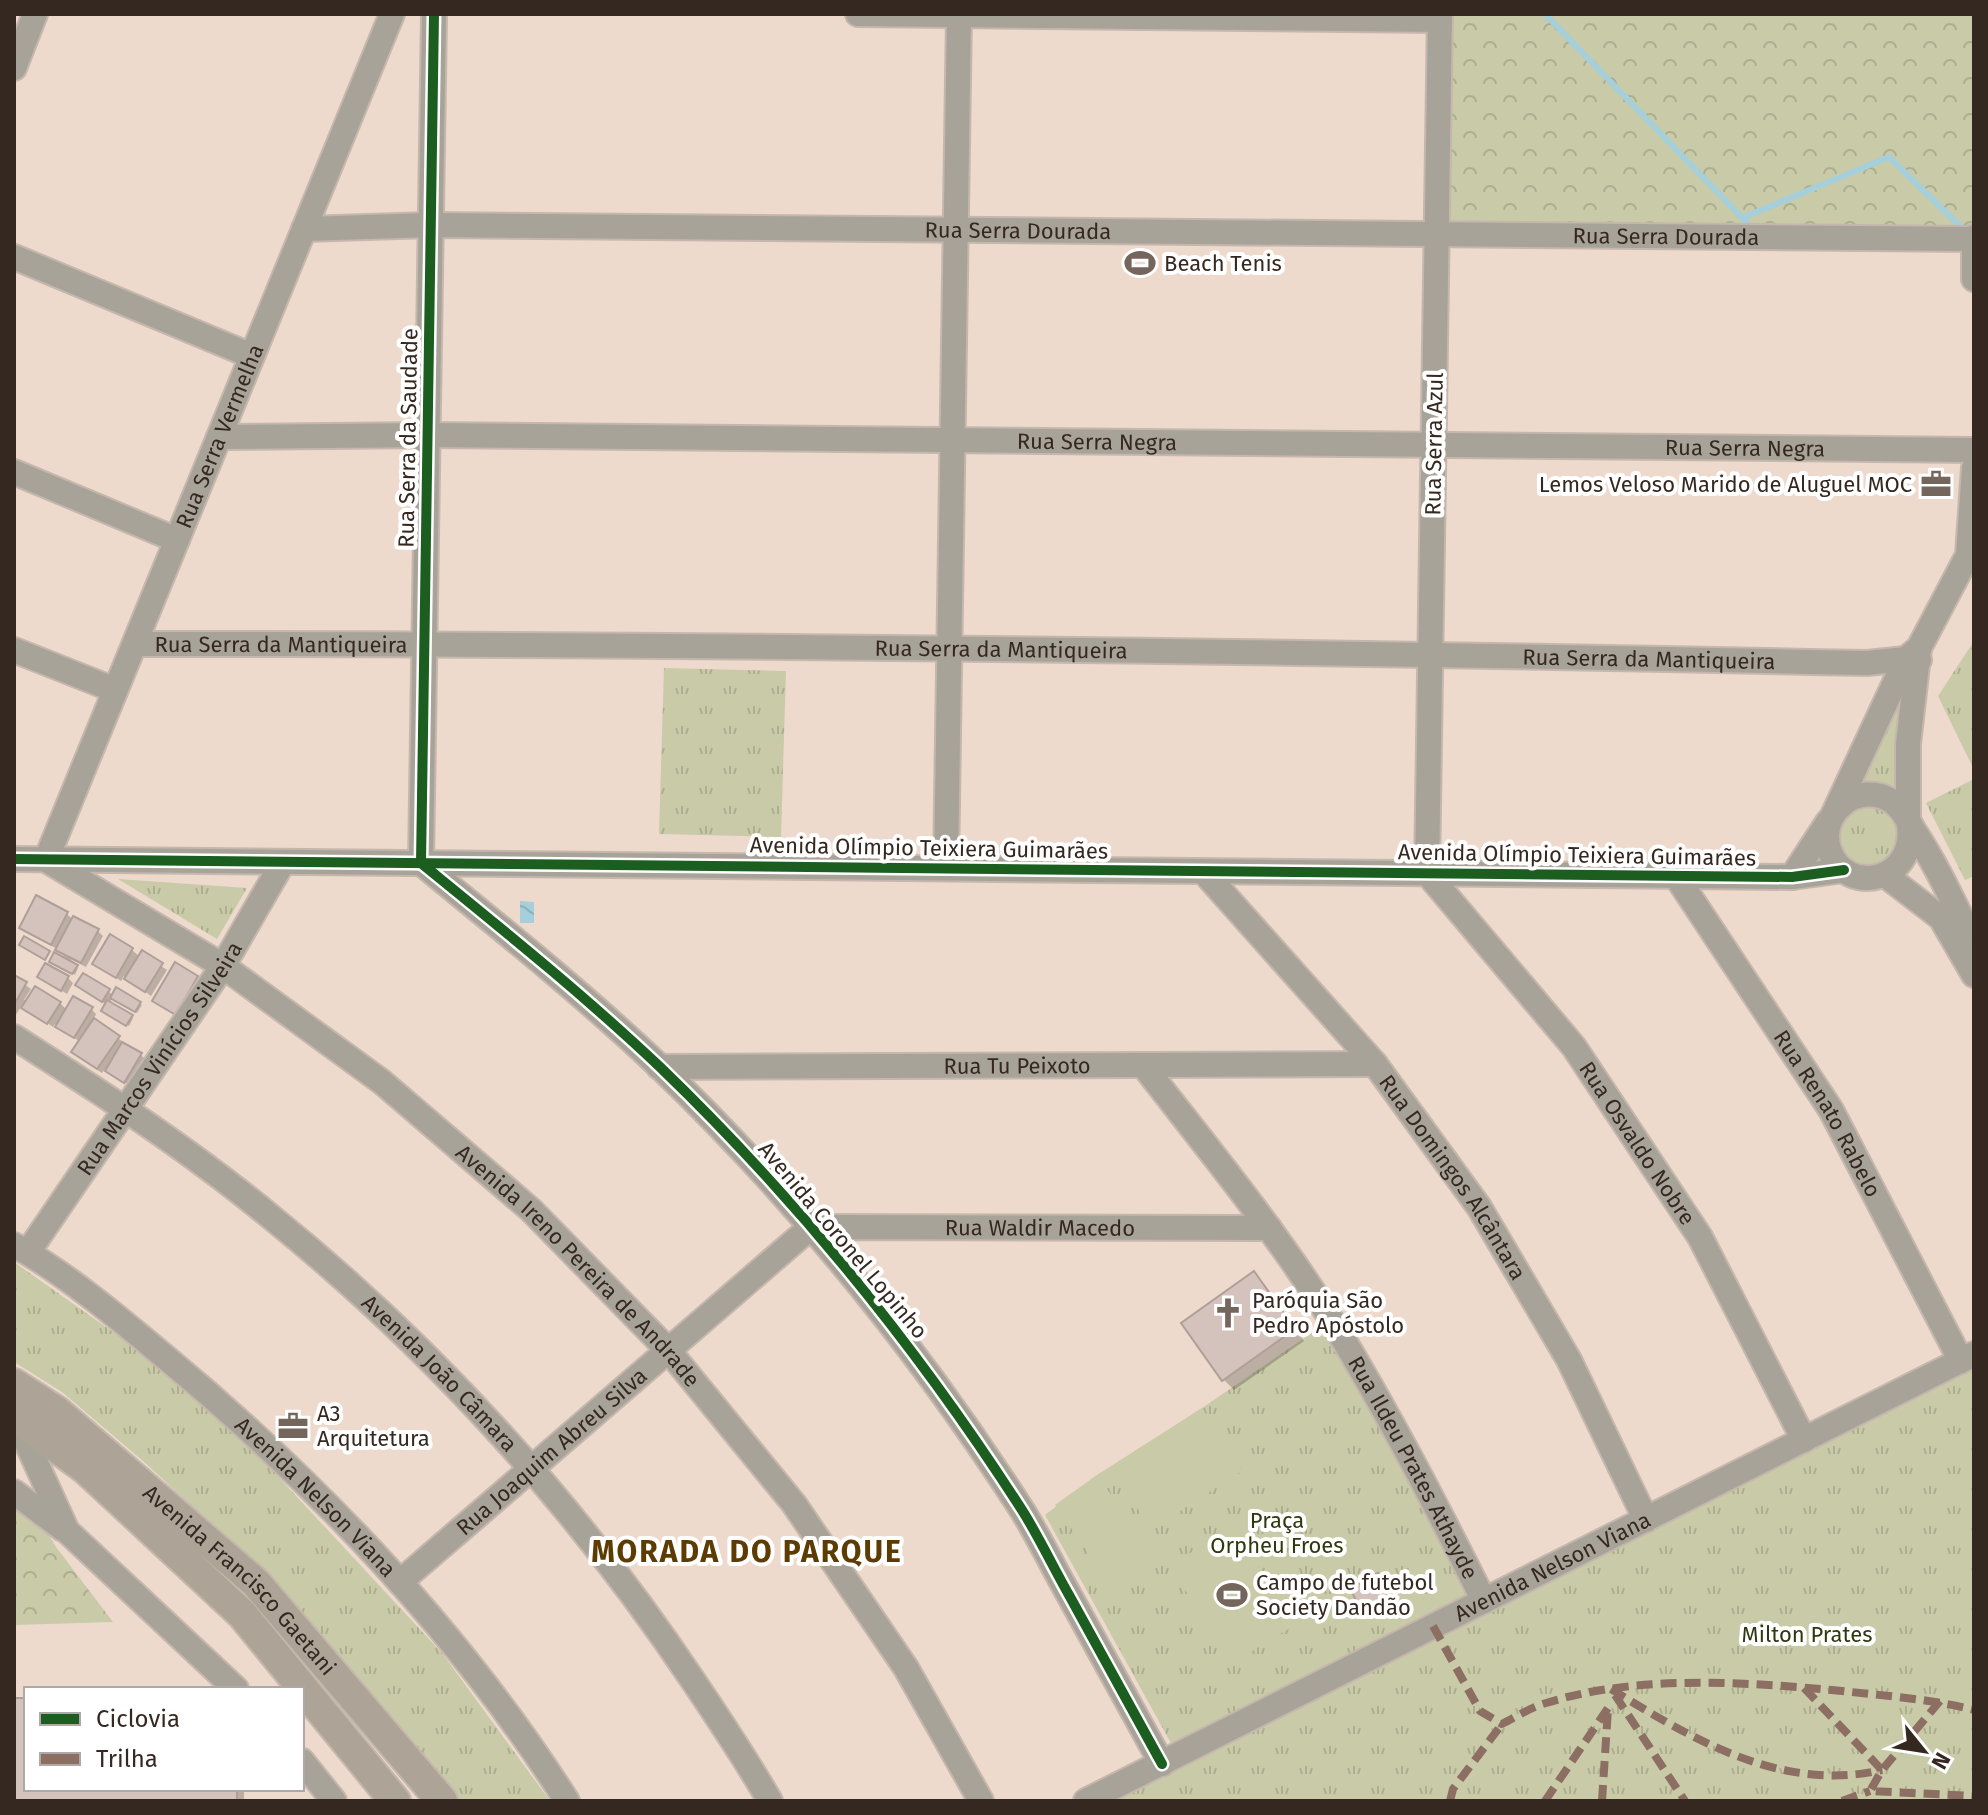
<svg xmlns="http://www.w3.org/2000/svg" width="1988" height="1815" viewBox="0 0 1988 1815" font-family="'Fira Sans',sans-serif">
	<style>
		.grass { fill: url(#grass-tufts) }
		.forest { fill: url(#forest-crowns) }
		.pitch { fill: #c9caa7 }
		.water { fill: url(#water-waves) }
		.shadow { fill: #0003 }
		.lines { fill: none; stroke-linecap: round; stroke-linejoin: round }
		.stream { stroke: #a4cfdb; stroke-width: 6 }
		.building { fill: #d4c3bc; stroke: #ae9f98; stroke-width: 2 }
		.minor-casing { stroke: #c6b7ad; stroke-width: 28 }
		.major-casing { stroke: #c6b7ad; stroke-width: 34 }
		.minor { stroke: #a8a399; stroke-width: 24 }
		.major { stroke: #ada497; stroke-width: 30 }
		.quiet { stroke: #8d6e63; stroke-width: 8; stroke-dasharray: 16 8; stroke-linecap: butt }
		.cycleway-casing { stroke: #fff; stroke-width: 15 }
		.cycleway { stroke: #1b5e20; stroke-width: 10 }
		.labels { text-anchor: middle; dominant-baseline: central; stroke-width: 8; stroke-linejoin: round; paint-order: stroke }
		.street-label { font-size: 22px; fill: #352820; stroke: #fff }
		.poi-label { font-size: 22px; fill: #352820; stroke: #fff; text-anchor: start }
		.park-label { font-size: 22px; fill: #2e3910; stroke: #fff }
		.district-label { font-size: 30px; font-weight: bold; letter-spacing: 2px; fill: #5c3c02; stroke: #fff }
	</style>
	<defs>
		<pattern id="grass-tufts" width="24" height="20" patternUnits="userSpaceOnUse" patternTransform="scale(2)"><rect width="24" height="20" fill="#c9caa7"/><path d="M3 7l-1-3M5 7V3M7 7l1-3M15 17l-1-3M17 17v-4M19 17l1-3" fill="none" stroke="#adae8f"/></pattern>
		<pattern id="forest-crowns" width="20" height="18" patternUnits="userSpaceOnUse" patternTransform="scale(2)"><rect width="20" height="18" fill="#c9caa7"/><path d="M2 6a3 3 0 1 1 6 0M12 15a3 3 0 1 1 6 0" fill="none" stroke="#adae8f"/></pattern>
		<pattern id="water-waves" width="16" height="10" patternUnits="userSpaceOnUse" patternTransform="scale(2)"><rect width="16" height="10" fill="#a4cfdb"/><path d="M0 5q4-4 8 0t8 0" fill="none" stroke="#8eb2bc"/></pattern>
	</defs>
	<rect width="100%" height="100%" fill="#eddacd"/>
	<g class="grass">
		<path d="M1974,641v129l-36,-74z"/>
		<path d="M664,668l122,3 -5,166 -122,-3z"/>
		<path d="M1911,676l-8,128 -47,-12z"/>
		<path d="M1974,779v97l-9,4 -39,-77z"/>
		<path d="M1884,800l22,33 -25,39 -42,-12v-47z"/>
		<path d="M118,879l129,9 -30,51z"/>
		<path d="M14,1262l116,82 128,111 184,198 108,148h-94l-27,-39 -160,-185 -126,-116 -81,-69 -48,-30z"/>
		<path d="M1322,1326l87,139 67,131 -304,149 -127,-230 52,-40 105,-67z"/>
		<path d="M1974,1361v440h-858z"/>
	</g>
	<g class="forest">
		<path d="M1440,14h534v226l-537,-5z"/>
		<path d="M14,1477l42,70 57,75 -99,3z"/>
	</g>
	<g class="pitch">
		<path d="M1202,1408l40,63 -91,59 -40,-63z"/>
		<path d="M1097,1475l57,81 -42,30 -57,-81z"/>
		<path d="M1233,1526l62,99 -64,39 -61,-98z"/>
	</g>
	<path class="water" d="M520,901l14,1v21h-14z"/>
	<g class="shadow">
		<path d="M67,914l6,6 25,11 5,5 -17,31 -16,-8 8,9 -3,7 -22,-12 16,-2 -12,-12 -36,-21z"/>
		<path d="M132,950l8,7 2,-4 25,17 -16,26 -27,-20 -3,5 -26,-17z"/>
		<path d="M14,977l17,12 -7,11 36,3 7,7 24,-1 5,5 -3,6 48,35 5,5 -16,26 -25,-17 -3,4 -24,-16 2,-15 -25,-18 -2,3 -31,-22 -8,13z"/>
		<path d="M40,977l28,1 5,5 -6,11z"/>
		<path d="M197,978l5,5 -21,35 -26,-17z"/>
		<path d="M78,985l30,6 6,5 28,9 -5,8 -25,-15 -3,6 24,14 -4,8 -24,-13 2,-8z"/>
		<path d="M1254,1274l11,11 39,56 -70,49 -11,-11z"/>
		<path d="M1378,1575l15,24 -25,14 -16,-24z"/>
		<path d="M14,1700h12v89h218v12h-230z"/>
	</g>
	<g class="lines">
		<g class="stream">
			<path d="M1545,14l209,216"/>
			<path d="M1742,218l147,-61 77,75"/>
		</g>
	</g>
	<g class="building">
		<path d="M36,895l32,17 -17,33 -32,-17z"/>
		<path d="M73,916l26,13 -18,34 -26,-13z"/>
		<path d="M110,934l23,14 -17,30 -24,-14z"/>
		<path d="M24,936l26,15 -5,9 -26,-15z"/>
		<path d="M142,950l21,13 -18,29 -21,-13z"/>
		<path d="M54,952l24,13 -6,9 -23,-12z"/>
		<path d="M175,962l23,14 -22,39 -24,-14z"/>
		<path d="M45,963l24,13 -8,15 -24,-14z"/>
		<path d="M83,973l27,16 -8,13 -27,-17z"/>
		<path d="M14,975l13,7 -13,23z"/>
		<path d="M35,986l26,16 -14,22 -26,-16z"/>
		<path d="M116,987l25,15 -6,10 -25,-14z"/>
		<path d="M73,996l20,11 -19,31 -19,-11z"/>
		<path d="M107,1000l26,15 -7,11 -25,-15z"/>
		<path d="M94,1018l26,18 -23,33 -26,-17z"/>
		<path d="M122,1042l20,11 -18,30 -19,-12z"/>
		<path d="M1254,1271l41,58 -73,52 -41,-58z"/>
		<path d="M1378,1573l11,21 -28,15 -11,-20z"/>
		<path d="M14,1698h12v91h211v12h-223z"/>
	</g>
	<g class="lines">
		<g class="minor-casing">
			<g id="minor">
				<path d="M434,14l-13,849c81,66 163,132 239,204 137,132 259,283 362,443 17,27 31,57 47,85 31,56 62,112 93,169"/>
				<path d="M858,14l582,6"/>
				<path id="s1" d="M1440,14l-13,859 147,174 126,190 104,203"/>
				<path d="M14,68l21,-54"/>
				<path id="s2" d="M304,229l127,-4 1542,14"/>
				<path d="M1974,237v42"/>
				<path d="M14,257l238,99"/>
				<path id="s3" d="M219,437l209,-2 1546,15"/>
				<path d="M14,472l163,68"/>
				<path id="s4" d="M135,644c577,0 1154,7 1732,19l39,-4 13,1"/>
				<path d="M1919,648l-11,96v76c13,61 -63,79 -79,29 -5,-16 0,-34 13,-44 13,-13 36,-14 51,-3 10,7 15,19 21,29 24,36 41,75 60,113"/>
				<path d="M14,650l101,40"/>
				<path d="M1835,811l71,-152 13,-11 49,-93 6,-87"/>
				<path d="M14,859l1778,18 52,-7"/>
				<path id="s5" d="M46,860l346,-846"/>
				<path id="s6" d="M48,861l175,105 159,116 149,128 137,140 126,154 112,164 75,133"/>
				<path d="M946,868l13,-854"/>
				<path id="s7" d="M1203,871l172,193 104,143 90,153 77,160"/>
				<path d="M1885,875l56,43 33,57"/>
				<path id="s8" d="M1676,876l155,234 130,251"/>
				<path d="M1792,877l36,-55"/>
				<path id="s9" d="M14,1037c88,56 176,113 257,180 162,131 305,289 421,462 27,40 54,80 78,122"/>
				<path id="s10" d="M1143,1065c65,84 134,167 191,259 55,90 103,183 150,277"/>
				<path id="s11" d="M659,1067l716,-3"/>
				<path id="s12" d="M14,1245c50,27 107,75 151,112 153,127 294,275 402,444"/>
				<path id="s13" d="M28,1252l195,-286 60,-104"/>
				<path d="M15,1417l52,114 169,158"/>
				<path d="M14,1492l49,37"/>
				<path id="s14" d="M400,1582l411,-355 458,1"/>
				<path d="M302,1761l32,40"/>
				<path id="s15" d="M1086,1801l888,-447"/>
			</g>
		</g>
		<g class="major-casing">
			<g id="major">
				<path id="s16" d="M14,1384l42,27 200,172 186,218"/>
				<path d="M14,1416l72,53 156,145 153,187"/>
			</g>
		</g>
		<use href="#minor" class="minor"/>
		<use href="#major" class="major"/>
		<g class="quiet">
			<path d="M1433,1626l47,85 22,13c14,-7 29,-17 44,-21 94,-29 199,-21 296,-12 44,5 89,8 132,19"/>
			<path d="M1804,1688l78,82"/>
			<path d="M1611,1689c81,50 171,104 271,81"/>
			<path d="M1615,1695l70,106"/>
			<path d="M1940,1701l-58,69 -12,21 104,5"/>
			<path d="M1450,1801l3,-12 49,-65"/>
			<path d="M1545,1801l63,-93"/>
			<path d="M1602,1801l6,-92"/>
			<path d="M1842,1801l28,-10"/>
		</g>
		<g class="cycleway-casing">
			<g id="cycleway">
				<path d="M434,14l-13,849c81,66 163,132 239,204 137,132 259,283 362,443 17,27 31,57 47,85 31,56 62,112 93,169"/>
				<path d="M14,859l1778,18 52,-7"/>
			</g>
		</g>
		<use href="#cycleway" class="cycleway"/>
	</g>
	<defs>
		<g id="stadium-bare" transform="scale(2.4)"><path d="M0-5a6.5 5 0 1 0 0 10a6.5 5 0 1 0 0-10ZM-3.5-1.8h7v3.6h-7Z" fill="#75665d" stroke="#fff" stroke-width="2.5" paint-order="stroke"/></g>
		<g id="office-bare" transform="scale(2.4)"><path d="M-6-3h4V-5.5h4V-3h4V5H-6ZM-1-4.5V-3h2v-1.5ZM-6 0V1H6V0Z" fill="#75665d" stroke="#fff" stroke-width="2.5" paint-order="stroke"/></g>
		<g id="church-bare" transform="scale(2.4)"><path d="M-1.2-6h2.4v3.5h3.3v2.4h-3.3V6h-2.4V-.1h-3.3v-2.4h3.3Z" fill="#75665d" stroke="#fff" stroke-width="2.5" paint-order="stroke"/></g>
	</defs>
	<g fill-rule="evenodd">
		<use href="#stadium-bare" x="1140" y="263"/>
		<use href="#office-bare" x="1936" y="484"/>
		<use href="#church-bare" x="1228" y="1313"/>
		<use href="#office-bare" x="293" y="1426"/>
		<use href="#stadium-bare" x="1232" y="1595"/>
	</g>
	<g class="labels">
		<g class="street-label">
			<text stroke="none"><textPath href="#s2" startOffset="714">Rua Serra Dourada</textPath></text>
			<text stroke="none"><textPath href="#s2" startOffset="1362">Rua Serra Dourada</textPath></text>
			<text stroke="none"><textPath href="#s5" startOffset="458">Rua Serra Vermelha</textPath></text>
			<text transform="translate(408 438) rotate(-89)">Rua Serra da Saudade</text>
			<text stroke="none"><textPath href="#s3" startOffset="878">Rua Serra Negra</textPath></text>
			<text transform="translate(1434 444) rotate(-89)">Rua Serra Azul</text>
			<text stroke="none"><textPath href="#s3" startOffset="1526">Rua Serra Negra</textPath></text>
			<text stroke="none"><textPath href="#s4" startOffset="146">Rua Serra da Mantiqueira</textPath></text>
			<text stroke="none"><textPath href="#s4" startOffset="866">Rua Serra da Mantiqueira</textPath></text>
			<text stroke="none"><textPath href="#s4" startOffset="1514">Rua Serra da Mantiqueira</textPath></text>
			<text transform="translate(929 848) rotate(1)">Avenida Olímpio Teixiera Guimarães</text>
			<text transform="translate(1577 855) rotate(1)">Avenida Olímpio Teixiera Guimarães</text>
			<text stroke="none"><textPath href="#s13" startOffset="234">Rua Marcos Vinícios Silveira</textPath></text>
			<text stroke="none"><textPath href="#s11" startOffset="358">Rua Tu Peixoto</textPath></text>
			<text stroke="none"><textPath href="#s8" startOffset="282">Rua Renato Rabelo</textPath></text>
			<text stroke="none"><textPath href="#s1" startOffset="1202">Rua Osvaldo Nobre</textPath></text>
			<text stroke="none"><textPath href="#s7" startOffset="396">Rua Domingos Alcântara</textPath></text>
			<text stroke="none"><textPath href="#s14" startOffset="772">Rua Waldir Macedo</textPath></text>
			<text transform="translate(843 1240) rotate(50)">Avenida Coronel Lopinho</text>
			<text stroke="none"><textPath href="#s6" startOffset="670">Avenida Ireno Pereira de Andrade</textPath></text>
			<text stroke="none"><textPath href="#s9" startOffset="544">Avenida João Câmara</textPath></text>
			<text stroke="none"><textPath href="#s14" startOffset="200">Rua Joaquim Abreu Silva</textPath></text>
			<text stroke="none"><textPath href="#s10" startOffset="486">Rua Ildeu Prates Athayde</textPath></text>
			<text stroke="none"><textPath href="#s12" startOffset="394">Avenida Nelson Viana</textPath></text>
			<text stroke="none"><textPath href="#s15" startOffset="522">Avenida Nelson Viana</textPath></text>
			<text stroke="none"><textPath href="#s16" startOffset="300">Avenida Francisco Gaetani</textPath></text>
		</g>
		<g class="poi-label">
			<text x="1164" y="263">Beach Tenis</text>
			<text x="1912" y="484" text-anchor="end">Lemos Veloso Marido de Aluguel MOC</text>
			<text x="1252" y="1300">Paróquia São<tspan x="1252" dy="25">Pedro Apóstolo</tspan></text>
			<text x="317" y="1413">A3<tspan x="317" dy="25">Arquitetura</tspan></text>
			<text x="1256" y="1582">Campo de futebol<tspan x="1256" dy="25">Society Dandão</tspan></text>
		</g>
		<g class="park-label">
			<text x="1277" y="1520">Praça<tspan x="1277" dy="25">Orpheu Froes</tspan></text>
			<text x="1807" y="1634">Milton Prates</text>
		</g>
		<g class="district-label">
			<text x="747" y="1552">MORADA DO PARQUE</text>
		</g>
	</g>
	<rect width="1988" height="1815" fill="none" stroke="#352820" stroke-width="32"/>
	<rect x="24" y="1687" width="280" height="104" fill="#ffffff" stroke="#aea9a6" stroke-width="2"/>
	<rect x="40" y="1713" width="40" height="12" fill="#1b5e20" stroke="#aea9a6" stroke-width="2"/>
	<text x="96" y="1727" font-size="24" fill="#352820">Ciclovia</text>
	<rect x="40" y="1753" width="40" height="12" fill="#8d6e63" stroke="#aea9a6" stroke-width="2"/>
	<text x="96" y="1767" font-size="24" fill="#352820">Trilha</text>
	<g transform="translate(1924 1751) rotate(120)" stroke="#ffffff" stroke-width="6" paint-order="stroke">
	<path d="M0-6L14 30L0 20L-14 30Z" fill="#352820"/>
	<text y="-12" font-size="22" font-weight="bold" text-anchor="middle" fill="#352820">N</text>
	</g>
</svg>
